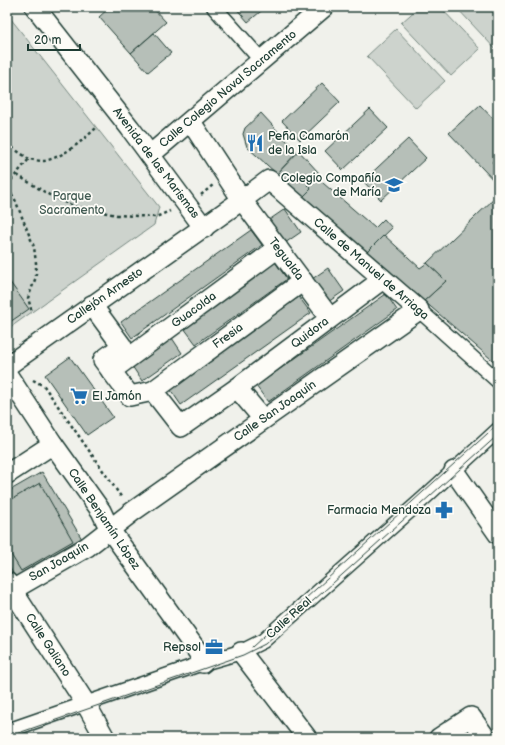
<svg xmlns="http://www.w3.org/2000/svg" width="505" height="745" viewBox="0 0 505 745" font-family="'Balsamiq Sans',sans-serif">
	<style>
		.green { fill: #cdd3cd; stroke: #768880 }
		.building { fill: #b6bfb8; stroke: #1f3d34 }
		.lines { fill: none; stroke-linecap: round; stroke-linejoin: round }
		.pedestrian-casing { stroke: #1f3d34; stroke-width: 17 }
		.minor-casing { stroke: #1f3d34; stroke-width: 22 }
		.path { stroke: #1f3d34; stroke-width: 2.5; stroke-dasharray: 3 3; stroke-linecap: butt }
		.pedestrian { stroke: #fdfcf7; stroke-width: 14 }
		.minor { stroke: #fdfcf7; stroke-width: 19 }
		.tram { stroke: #1f3d34; stroke-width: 1 }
		.labels { text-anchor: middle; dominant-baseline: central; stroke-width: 3.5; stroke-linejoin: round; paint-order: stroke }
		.street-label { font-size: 12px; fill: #1f3d34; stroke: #fdfcf7 }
		.poi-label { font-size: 12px; fill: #1f3d34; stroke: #fdfcf7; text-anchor: end }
		.park-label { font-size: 12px; fill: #425b53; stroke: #fdfcf7 }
	</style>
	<rect width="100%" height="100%" fill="#f0f1eb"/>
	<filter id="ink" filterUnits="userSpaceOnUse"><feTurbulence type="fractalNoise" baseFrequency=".025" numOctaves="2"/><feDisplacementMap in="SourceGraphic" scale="8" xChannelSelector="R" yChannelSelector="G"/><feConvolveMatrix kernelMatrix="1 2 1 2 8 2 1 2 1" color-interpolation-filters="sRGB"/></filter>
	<g filter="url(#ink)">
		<g class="green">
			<path d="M419,7h21l40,42 -29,27 -50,-53z"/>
			<path d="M456,7h42v45z"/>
			<path d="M7,14l152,193 -5,18 -146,104 -1,-1z"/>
			<path d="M396,29l49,52 -29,27 -49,-52z"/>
		</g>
		<g class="building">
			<path d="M110,7h42l14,15 -35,31 -32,-36z"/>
			<path d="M235,7h31l-18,15z"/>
			<path d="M154,33l17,20 -23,19 -17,-19z"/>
			<path d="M322,83l18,19 -40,38 -18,-19z"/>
			<path d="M480,105l18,19v32l-6,6 6,6v17l-49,-52z"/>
			<path d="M370,109l18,19 -45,42 -18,-19z"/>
			<path d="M261,113l36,39 -20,22 -30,-27 -4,-13 2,-6z"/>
			<path d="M408,139l18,19 -45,42 -18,-19z"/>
			<path d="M299,151l20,22 -12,12 4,4 -8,8 -26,-23z"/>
			<path d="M316,177l59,51 9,-9 8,9 -25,24 -64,-55 8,-8 -4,-4z"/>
			<path d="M498,195v170l-74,-64 22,-20 -19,-18z"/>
			<path d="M285,209l16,23 -16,11 -16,-23z"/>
			<path d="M251,230l11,15 -130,93 -11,-16z"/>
			<path d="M384,235l36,33 7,-5 19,18 -22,20 -57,-49z"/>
			<path d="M275,262l12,17 -91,65 -12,-16z"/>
			<path d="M328,268l16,23 -16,11 -16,-23z"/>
			<path d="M7,278l22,31 -22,15z"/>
			<path d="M386,294l11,16 -129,92 -12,-16z"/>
			<path d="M299,297l12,16 -130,92 -11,-16z"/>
			<path d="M172,338l10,15 -40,28 -10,-15z"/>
			<path d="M70,357l43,60 -26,18 -42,-60z"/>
			<path d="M42,472l40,67 -67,38 -8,-14v-71z"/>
			<path d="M40,483l33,58 -52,30 -14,-23v-46z"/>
		</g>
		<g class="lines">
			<g class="pedestrian-casing">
				<g id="pedestrian">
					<path d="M214,7l48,54"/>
					<path d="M419,310l79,71"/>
					<path d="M7,731l196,-68 38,-11 22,-11 161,-143 74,-68"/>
				</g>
			</g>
			<g class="minor-casing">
				<g id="minor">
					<path d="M35,7l95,121 74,100"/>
					<path d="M150,155l174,-148"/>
					<path d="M92,305l30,41 -19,14 27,36 23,-5 28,36 56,-39 146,-109"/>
					<path d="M7,366l235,-166 -51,-78"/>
					<path d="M111,371l167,-123"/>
					<path d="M7,374l46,70 48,67 9,19 88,122 5,11"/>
					<path d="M237,388l26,31"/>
					<path d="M153,391l150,-110"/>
					<path d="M454,471l44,63"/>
					<path d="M7,474l46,-30"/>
					<path d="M7,582l79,122 19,34"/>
					<path d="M7,593l80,-46 45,-35 287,-202 -150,-130 -27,20 88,118"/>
					<path d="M241,652l66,86"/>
					<path d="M439,738l32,-21 15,21"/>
				</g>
			</g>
			<g class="path">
				<path d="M7,144l22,15"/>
				<path d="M17,175l39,24 21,8 40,8 39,2 14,-6"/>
				<path d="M7,185l22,-26c5,1 11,2 15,2 20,-4 38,-20 52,-33"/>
				<path d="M7,190l7,7 20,50 2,16v14l-8,21 4,14"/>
				<path d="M201,195l12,-10"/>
				<path d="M33,380l11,6 78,112"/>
			</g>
			<use href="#pedestrian" class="pedestrian"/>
			<use href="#minor" class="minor"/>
			<g class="tram">
				<path d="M252,647l246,-223"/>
				<path d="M7,737l236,-82 22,-11 233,-209"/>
			</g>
		</g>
	</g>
	<defs>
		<g id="restaurant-bare" transform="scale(1.38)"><path d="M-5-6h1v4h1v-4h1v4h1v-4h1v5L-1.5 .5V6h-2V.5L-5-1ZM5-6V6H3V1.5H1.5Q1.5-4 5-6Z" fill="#1f6fb2" stroke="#fdfcf7" stroke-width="2.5" paint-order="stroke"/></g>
		<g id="school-bare" transform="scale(1.38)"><path d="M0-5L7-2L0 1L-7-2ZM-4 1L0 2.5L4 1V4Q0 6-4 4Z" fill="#1f6fb2" stroke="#fdfcf7" stroke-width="2.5" paint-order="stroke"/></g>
		<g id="supermarket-bare" transform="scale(1.38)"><path d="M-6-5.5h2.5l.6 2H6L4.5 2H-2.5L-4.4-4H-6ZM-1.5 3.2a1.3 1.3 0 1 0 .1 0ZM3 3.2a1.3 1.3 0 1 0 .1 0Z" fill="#1f6fb2" stroke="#fdfcf7" stroke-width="2.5" paint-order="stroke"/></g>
		<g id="pharmacy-bare" transform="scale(1.38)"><path d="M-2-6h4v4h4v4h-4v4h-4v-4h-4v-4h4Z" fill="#1f6fb2" stroke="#fdfcf7" stroke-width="2.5" paint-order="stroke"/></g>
		<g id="office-bare" transform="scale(1.38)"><path d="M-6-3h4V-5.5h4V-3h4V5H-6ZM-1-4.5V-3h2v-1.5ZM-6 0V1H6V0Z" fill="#1f6fb2" stroke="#fdfcf7" stroke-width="2.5" paint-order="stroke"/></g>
	</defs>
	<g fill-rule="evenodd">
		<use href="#restaurant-bare" x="255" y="143"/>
		<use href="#school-bare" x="394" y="185"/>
		<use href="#supermarket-bare" x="79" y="396"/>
		<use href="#pharmacy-bare" x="444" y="510"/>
		<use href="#office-bare" x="214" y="647"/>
	</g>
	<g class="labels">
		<g class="street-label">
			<text transform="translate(228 89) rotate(-40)">Calle Colegio Naval Sacramento</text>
			<text transform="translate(156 163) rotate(53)">Avenida de las Marismas</text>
			<text transform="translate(286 259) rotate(53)">Tegualda</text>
			<text transform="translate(371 269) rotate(41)">Calle de Manuel de Arriaga</text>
			<text transform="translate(105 296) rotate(-35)">Callejón Arnesto</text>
			<text transform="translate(194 310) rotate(-36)">Guacolda</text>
			<text transform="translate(310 333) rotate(-37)">Quidora</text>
			<text transform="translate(228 336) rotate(-36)">Fresia</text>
			<text transform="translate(275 411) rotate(-35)">Calle San Joaquín</text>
			<text transform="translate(104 519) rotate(56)">Calle Benjamín López</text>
			<text transform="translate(59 562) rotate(-30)">San Joaquín</text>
			<text transform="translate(289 618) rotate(-42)">Calle Real</text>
			<text transform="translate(48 645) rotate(57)">Calle Galiano</text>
		</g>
		<g class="poi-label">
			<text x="268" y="136" text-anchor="start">Peña Camarón<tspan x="268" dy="14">de la Isla</tspan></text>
			<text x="381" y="178">Colegio Compañía<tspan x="381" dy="14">de María</tspan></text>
			<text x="92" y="396" text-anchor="start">El Jamón</text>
			<text x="431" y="510">Farmacia Mendoza</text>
			<text x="201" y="647">Repsol</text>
		</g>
		<g class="park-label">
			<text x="72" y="196">Parque<tspan x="72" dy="14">Sacramento</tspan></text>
		</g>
	</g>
	<rect width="505" height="745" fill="none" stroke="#fdfcf7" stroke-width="24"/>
	<rect x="12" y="12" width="481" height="721" fill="none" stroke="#1f3d34" stroke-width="1.5" filter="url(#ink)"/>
	<path d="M28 44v6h52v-6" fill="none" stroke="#1f3d34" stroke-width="2"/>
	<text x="34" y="44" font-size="12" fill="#1f3d34" stroke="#fdfcf7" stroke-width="3" paint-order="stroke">20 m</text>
</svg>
